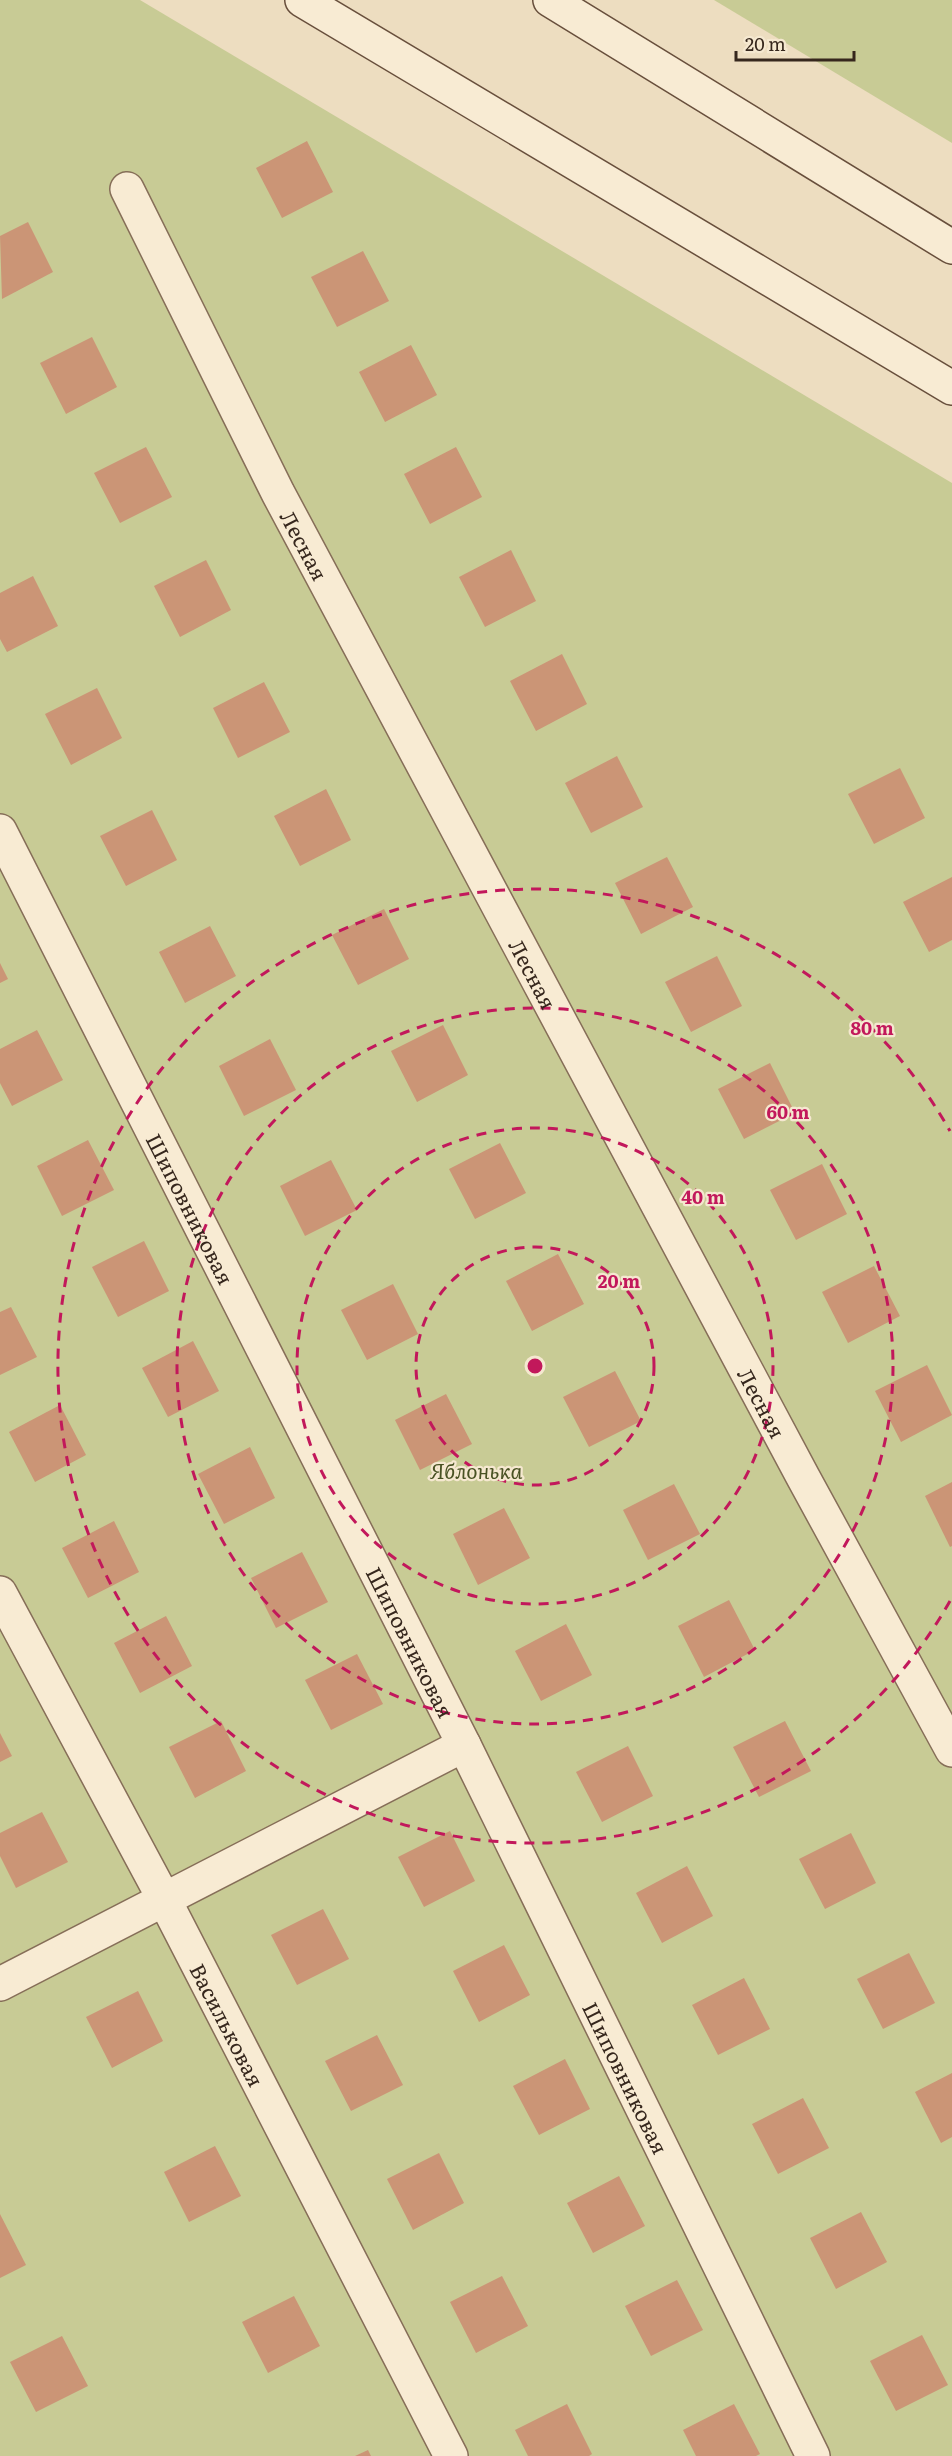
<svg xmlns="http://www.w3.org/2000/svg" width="952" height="2456" viewBox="0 0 952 2456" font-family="Literata,serif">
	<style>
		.green { fill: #c8cb95 }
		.building { fill: #cb9576 }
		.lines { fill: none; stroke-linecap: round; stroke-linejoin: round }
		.minor-casing { stroke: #866e58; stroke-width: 36 }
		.secondary-casing { stroke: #684f3c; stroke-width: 36 }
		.minor { stroke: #f8ebd3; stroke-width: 33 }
		.secondary { stroke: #f8ebd3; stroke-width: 33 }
		.ring { fill: none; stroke: #c2185b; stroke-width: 3; stroke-dasharray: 10 8 }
		.labels { text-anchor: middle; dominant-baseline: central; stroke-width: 4.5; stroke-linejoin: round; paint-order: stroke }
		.street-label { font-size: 21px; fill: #36271d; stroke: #f5e8d0 }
		.park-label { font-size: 21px; font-style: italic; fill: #495223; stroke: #f5e8d0 }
		.centre { fill: #c2185b; stroke: #f5e8d0; stroke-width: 3 }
		.ring-label { font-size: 18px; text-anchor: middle; font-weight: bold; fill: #c2185b; stroke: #f5e8d0; stroke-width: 4.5; stroke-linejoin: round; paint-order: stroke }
	</style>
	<rect width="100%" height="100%" fill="#edddc0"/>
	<g class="green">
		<path d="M0,0h140l812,483v1973h-952z"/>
		<path d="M714,0h238v143z"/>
	</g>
	<g class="building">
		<path d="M307,141l26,51 -51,26 -26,-50z"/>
		<path d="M28,222l25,50 -51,27 -2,-63z"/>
		<path d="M363,251l26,50 -52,26 -26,-50z"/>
		<path d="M92,337l25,50 -51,27 -26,-51z"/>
		<path d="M411,345l26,50 -52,27 -26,-50z"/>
		<path d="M146,447l26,50 -52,26 -26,-50z"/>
		<path d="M456,447l26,50 -52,27 -26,-50z"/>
		<path d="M511,550l25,51 -51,26 -26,-50z"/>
		<path d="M206,560l25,50 -51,27 -26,-51z"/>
		<path d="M33,576l25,50 -51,26 -7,-13v-46z"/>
		<path d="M562,654l25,50 -51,27 -26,-50z"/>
		<path d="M264,682l26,50 -52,26 -25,-50z"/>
		<path d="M97,688l25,50 -51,27 -26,-51z"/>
		<path d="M617,756l26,51 -52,26 -26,-50z"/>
		<path d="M900,768l25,50 -51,26 -26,-50z"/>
		<path d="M326,789l25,51 -51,26 -26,-50z"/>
		<path d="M152,810l25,50 -51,26 -26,-50z"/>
		<path d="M667,857l26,50 -52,27 -26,-51z"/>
		<path d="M952,877v63l-23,12 -26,-50z"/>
		<path d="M384,909l25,50 -51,26 -26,-50z"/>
		<path d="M210,926l26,50 -51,27 -26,-51z"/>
		<path d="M717,956l25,50 -51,26 -26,-50z"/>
		<path d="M0,963l8,16 -8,4z"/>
		<path d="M443,1025l25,50 -51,27 -26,-51z"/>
		<path d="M37,1030l26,50 -51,26 -12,-23v-34z"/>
		<path d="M270,1039l26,51 -52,26 -25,-50z"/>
		<path d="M770,1063l25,50 -51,26 -26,-50z"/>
		<path d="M88,1140l26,50 -52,26 -25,-50z"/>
		<path d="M500,1143l26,50 -51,26 -26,-50z"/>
		<path d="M331,1160l26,50 -52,26 -25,-50z"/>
		<path d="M822,1164l25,50 -51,26 -26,-50z"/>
		<path d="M144,1241l25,50 -51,26 -26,-50z"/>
		<path d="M558,1254l26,50 -52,27 -26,-50z"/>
		<path d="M874,1266l26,50 -52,27 -26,-51z"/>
		<path d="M393,1284l25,50 -51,26 -26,-50z"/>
		<path d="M11,1307l26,50 -37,18v-63z"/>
		<path d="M193,1341l26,50 -51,26 -26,-49z"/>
		<path d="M927,1365l25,50 -51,27 -26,-51z"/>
		<path d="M615,1371l26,50 -52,26 -26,-50z"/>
		<path d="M446,1394l26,50 -52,26 -25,-50z"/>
		<path d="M60,1405l26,50 -51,27 -26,-50z"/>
		<path d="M250,1447l25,51 -51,26 -26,-50z"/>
		<path d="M952,1482v64l-2,1 -25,-51z"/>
		<path d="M674,1484l26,50 -52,26 -25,-50z"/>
		<path d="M504,1508l26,50 -52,27 -25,-51z"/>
		<path d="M114,1521l25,51 -51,26 -26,-50z"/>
		<path d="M302,1552l26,50 -52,26 -25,-50z"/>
		<path d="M729,1600l26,50 -51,27 -26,-51z"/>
		<path d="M166,1616l26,50 -52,27 -26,-50z"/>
		<path d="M566,1624l26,51 -51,26 -26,-50z"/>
		<path d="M357,1654l26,50 -52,26 -26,-50z"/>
		<path d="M221,1721l25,50 -51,27 -26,-51z"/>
		<path d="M785,1721l26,50 -52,26 -26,-50z"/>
		<path d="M0,1733l12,23 -12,6z"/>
		<path d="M628,1746l25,50 -51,26 -26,-50z"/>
		<path d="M42,1812l26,50 -52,26 -16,-32v-23z"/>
		<path d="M450,1831l25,50 -51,26 -26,-50z"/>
		<path d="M851,1833l25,50 -51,26 -26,-50z"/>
		<path d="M687,1866l26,50 -51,27 -26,-50z"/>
		<path d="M323,1909l26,50 -52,26 -26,-50z"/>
		<path d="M504,1945l26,50 -51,27 -26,-51z"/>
		<path d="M909,1953l26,50 -52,26 -26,-50z"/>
		<path d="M744,1978l26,51 -52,26 -26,-50z"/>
		<path d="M138,1991l25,50 -51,27 -26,-51z"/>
		<path d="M377,2035l26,50 -52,26 -26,-50z"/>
		<path d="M565,2059l25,50 -51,26 -26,-49z"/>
		<path d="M952,2073v64l-11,6 -26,-51z"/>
		<path d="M803,2098l26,50 -51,26 -26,-50z"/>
		<path d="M215,2146l26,50 -52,26 -25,-50z"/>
		<path d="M439,2153l25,50 -51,27 -26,-51z"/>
		<path d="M619,2176l26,50 -52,27 -26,-50z"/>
		<path d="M861,2212l26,50 -51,27 -26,-51z"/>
		<path d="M0,2214l26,51 -26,13z"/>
		<path d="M502,2276l26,50 -52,27 -26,-51z"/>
		<path d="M677,2280l26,50 -52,26 -26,-50z"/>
		<path d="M294,2296l26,50 -52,27 -26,-51z"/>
		<path d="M922,2335l26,50 -52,26 -26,-50z"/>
		<path d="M62,2336l26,50 -52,26 -26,-50z"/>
		<path d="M567,2404l25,50 -3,2h-61l-13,-26z"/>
		<path d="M734,2404l26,50 -4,2h-60l-13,-26z"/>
		<path d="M368,2450l3,6h-16z"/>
	</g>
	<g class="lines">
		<g class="minor-casing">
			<g id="minor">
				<path id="s1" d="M127,189l151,304 525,984 149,273"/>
				<path id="s2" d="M0,831l464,914 349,711"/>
				<path id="s3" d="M0,1593l164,306 287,557"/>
				<path d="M0,1984l464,-239"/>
			</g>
		</g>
		<g class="secondary-casing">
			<g id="secondary">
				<path d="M302,0l650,388"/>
				<path d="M550,0l402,247"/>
			</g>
		</g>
		<use href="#minor" class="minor"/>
		<use href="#secondary" class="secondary"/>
	</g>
	<g class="ring">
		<circle cx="535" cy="1366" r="119"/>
		<circle cx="535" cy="1366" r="238"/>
		<circle cx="535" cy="1366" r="358"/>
		<path d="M950 1601A477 477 0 1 1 950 1131"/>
	</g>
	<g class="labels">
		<g class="street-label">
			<text stroke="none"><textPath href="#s1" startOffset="398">Лесная</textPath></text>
			<text stroke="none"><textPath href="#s1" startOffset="884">Лесная</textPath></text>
			<text stroke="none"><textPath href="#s2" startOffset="423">Шиповниковая</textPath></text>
			<text stroke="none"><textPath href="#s1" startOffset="1370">Лесная</textPath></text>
			<text stroke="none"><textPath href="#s2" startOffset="909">Шиповниковая</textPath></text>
			<text stroke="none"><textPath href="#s3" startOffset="488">Васильковая</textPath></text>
			<text stroke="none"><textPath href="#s2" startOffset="1395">Шиповниковая</textPath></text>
		</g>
		<g class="park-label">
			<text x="476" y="1469">Яблонька</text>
		</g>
	</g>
	<circle cx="535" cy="1366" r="9" class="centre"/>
	<g class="ring-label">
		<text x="872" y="1035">80 m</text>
		<text x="788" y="1119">60 m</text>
		<text x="703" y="1204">40 m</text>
		<text x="619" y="1288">20 m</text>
	</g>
	<path d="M736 51v9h118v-9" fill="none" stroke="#36271d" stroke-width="3"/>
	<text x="745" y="51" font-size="18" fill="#36271d" stroke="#f5e8d0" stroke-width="4.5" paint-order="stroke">20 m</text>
</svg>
